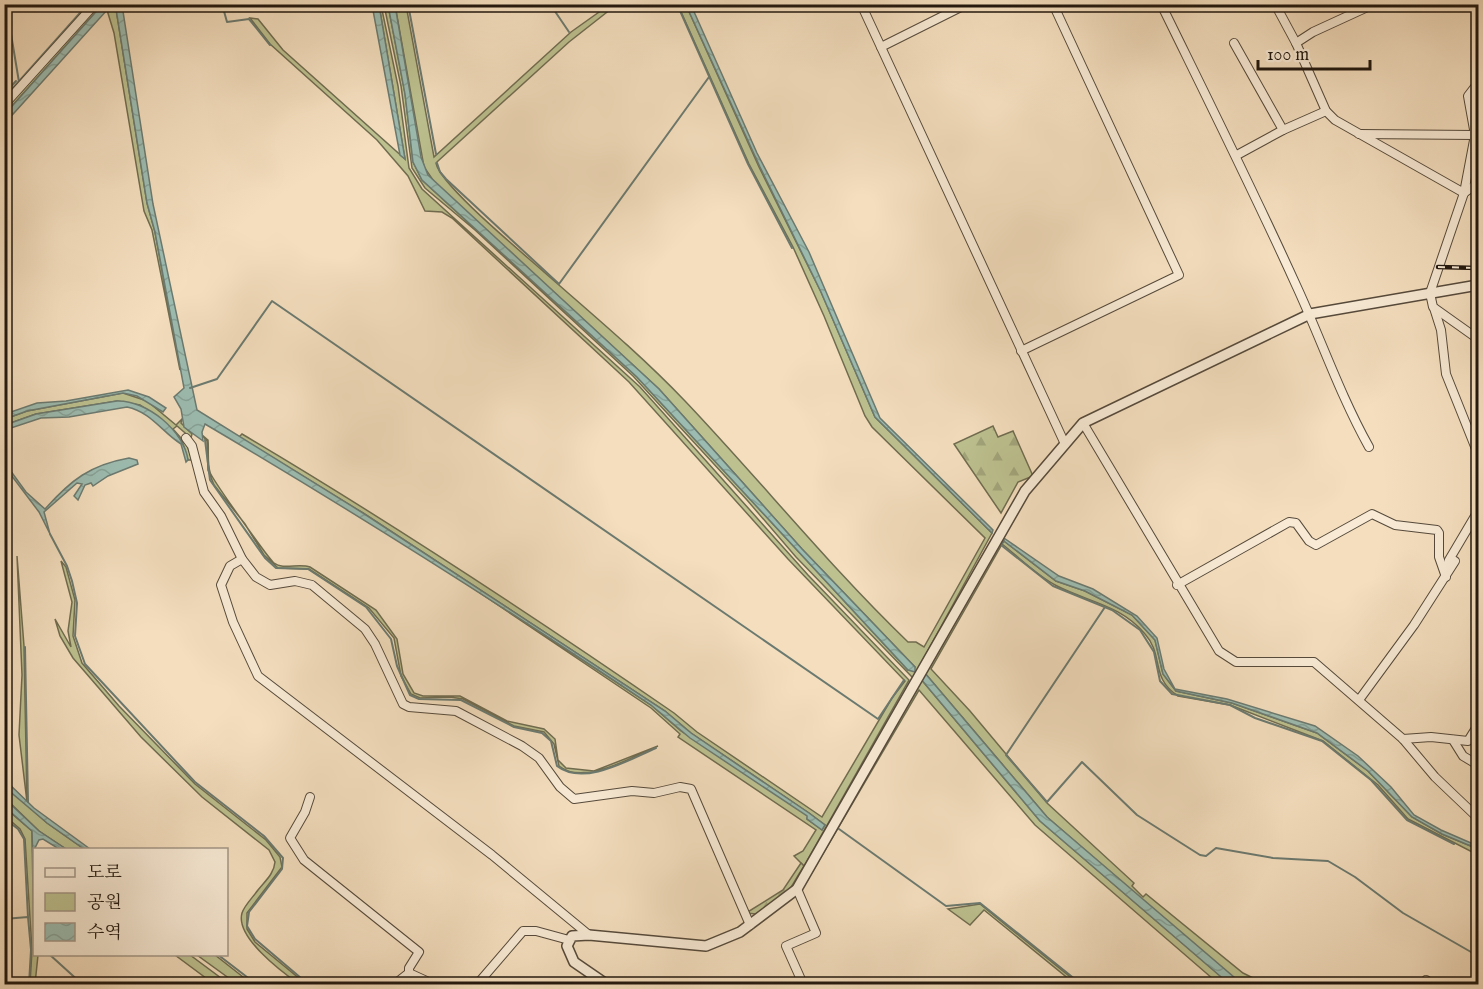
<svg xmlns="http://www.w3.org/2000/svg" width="1483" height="989" viewBox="0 0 1483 989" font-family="'IM FELL English','Noto Serif KR',serif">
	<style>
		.green { fill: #bdc190; stroke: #706c50; stroke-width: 1.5 }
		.forest { fill: url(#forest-firs); stroke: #706c50; stroke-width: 1.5 }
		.water { fill: url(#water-waves); stroke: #6b7a70; stroke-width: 1.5 }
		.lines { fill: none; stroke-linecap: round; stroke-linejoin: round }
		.stream { stroke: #6b7a70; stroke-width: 2 }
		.minor-casing { stroke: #564a3b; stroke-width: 10 }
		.tertiary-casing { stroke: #564a3b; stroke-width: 12 }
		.minor { stroke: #f8ead5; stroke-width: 8 }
		.tertiary { stroke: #f8ead5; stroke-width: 9 }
		.rail-casing { stroke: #22180f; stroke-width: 4.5 }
		.rail { stroke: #f8ead5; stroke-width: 2; stroke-dasharray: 7; stroke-linecap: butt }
	</style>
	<defs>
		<pattern id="forest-firs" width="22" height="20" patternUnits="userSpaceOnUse" patternTransform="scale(1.5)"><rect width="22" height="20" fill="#bdc190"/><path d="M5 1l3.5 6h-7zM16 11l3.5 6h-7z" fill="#a2a57b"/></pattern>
		<pattern id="water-waves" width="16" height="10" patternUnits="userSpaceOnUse" patternTransform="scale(1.5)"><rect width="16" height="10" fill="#9cbcb1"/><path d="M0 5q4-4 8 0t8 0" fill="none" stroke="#86a197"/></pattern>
	</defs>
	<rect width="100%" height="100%" fill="#f4debe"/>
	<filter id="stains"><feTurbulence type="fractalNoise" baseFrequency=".00333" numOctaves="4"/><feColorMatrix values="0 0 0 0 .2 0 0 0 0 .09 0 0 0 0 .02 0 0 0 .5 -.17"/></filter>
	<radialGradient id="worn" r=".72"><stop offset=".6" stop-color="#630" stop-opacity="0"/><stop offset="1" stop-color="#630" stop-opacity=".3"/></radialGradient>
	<g class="green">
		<path d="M96,5h6l-97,109v-7z"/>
		<path d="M379,5h2l17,81 11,82 13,21 218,198 168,188 101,105 -105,186 -10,-10 9,-5 13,-21 -138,-93 2,-3 -29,-26 -217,-146 217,143 30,26 127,85 -1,3 15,11 3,-5 -16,-12 -118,-80 -26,-22 -302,-198 -124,-76 3,-3c147,87 291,182 432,279l23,19 125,85 70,-119 13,-17 -117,-122 -159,-177 -177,-164 -10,-6 -17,-1 -17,-35 -31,-36 -107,-96 -20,-26 8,1 25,31 122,109z"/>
		<path d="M384,5h4l17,88 8,69 9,18 215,197 271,293 7,-3 -113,-118 -143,-160 -224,-206 -11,-16 -29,-162h11l28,152 137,-125 38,-27h7l-47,37 -131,119 -2,2c4,22 88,91 108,109 48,42 97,83 141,129 76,80 144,165 223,241h8l8,5 61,-109 -113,-111 -7,-11 -41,-100 -31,-69 -44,-83 -71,-159h8l73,162 62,125 54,125 117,116 -79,145 -117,-121 -49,-57 -114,-124 -158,-146 -50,-42 -13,-20 -11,-82z"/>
		<path d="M113,6l3,3 31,194 8,29 25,138 -28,-140 -8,-19 -30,-178 -7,-23z"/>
		<path d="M123,393l24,8 29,24 6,-6 -1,4 11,11 -1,4 -14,-12 -4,3 14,16 5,15h-4l-6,-19 -28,-27 -14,-9 -23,-4 -81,13 -31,11v-6l22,-8z"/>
		<path d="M201,434l7,6c1,10 -1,22 2,32 1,6 59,87 64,91 9,7 25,0 36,4l66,43 21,29 6,35 11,19 9,3h37l47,25 37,8 11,10 3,21 8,8 28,3 64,-25c-26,11 -74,40 -99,20l-5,-22 -10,-12 -30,-6 -51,-27 -13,-2 -30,1 -9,-4 -10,-18 -7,-38 -25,-30 -60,-39 -31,-1 -14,-13 -19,-31 -31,-39 -6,-15 -1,-29z"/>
		<path d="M1000,538l3,2 -2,6 -70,123 39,42 77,92 87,80 -2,3 11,11 3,-3 97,79 22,11h-23l-15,-11 -180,-156 -123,-145z"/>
		<path d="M1004,541l52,40 29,10 47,24 23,25 8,34 13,17 56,12 85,30 51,38 44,46 30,17 36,15v6l-70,-36 -30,-34 -55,-44 -93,-36 -52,-9c-28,-18 -14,-41 -33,-62 -24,-29 -57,-32 -88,-48 -20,-10 -37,-28 -55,-42z"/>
		<path d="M17,556l7,90 3,156 -8,-67 3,-60z"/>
		<path d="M61,561l5,6 9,33 -2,36 9,27 37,43 76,78 71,56 14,17 2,10 -35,46v16l8,13 51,42h-7c-17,-12 -64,-47 -57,-71 2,-7 11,-16 16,-23 7,-9 16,-16 17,-28l-6,-12 -67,-53 -61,-60 -68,-79 -13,-22 -5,-17 16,28 -3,-16 4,-29z"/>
		<path d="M920,678l120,143 190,163h-10l-7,-5 -178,-154 -116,-135 -112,191 -1,-5z"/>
		<path d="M4,785l43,38 37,26h-18l-27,-18 -34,-33z"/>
		<path d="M4,807l28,24 2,123 4,1 -3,29h-5l2,-34 -7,-111 -5,-10 -15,-13z"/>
		<path d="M980,904l99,80h-4l-91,-74 -14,15 -22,-16z"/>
		<path d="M175,955h15l39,29h-15z"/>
		<path d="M197,955h18l37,29h-15z"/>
	</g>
	<g class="forest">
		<path d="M993,426l5,11 15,-6 20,45 -15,6 -17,31 -47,-69z"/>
		<path d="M801,863l3,3 -14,23 -34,25 -10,-1 37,-23z"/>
	</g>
	<g class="water">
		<path d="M102,5h20l31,199 44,206 166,103 302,198 26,22 118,80 16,12 -3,5 -15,-11v-3l-117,-78 -39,-33c-147,-98 -295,-192 -446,-281l-3,8 1,9 -19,-14 -3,-18 -7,-12 10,-9 -29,-156 -8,-29 -31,-194 -3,-2 -6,3 -102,113v-9z"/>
		<path d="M372,5h7l26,154 -5,-4z"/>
		<path d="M388,5h7l26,152 7,18 231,214 143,160 113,118v5l-7,-2 -271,-293 -215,-197 -9,-18 -8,-68z"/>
		<path d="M686,5h5l66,148 52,99 71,166 113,112 -1,3 -117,-116 -54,-125 -61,-125z"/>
		<path d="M128,390l21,7 17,11 -3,4 -26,-16 -14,-3 -96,18 -22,8v-5l32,-11 29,-2z"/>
		<path d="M117,401c30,-1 67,30 71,59l-2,2 -5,-18c-19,-12 -30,-32 -54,-37l-58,10 -28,1 -36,12v-5l31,-11z"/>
		<path d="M129,458l8,2 1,4 -30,12 -15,10 -2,-3 -6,2 -7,15 -4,-4 8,-12 -5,-1 -33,29 6,22 -11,-22 -34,-45v-4l21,29 19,17c26,-29 45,-44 84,-51z"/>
		<path d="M1001,536l58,40 34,13 44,27 20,22 7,31 11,20 52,10 88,27 43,30 33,31 23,28 27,15 37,16v3l-36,-15 -30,-17 -44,-46 -51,-38 -85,-30 -56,-12 -13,-17 -8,-34 -23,-25 -47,-24 -29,-10 -56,-43z"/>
		<path d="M924,672l123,145 195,167 -15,-2 -187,-161 -120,-143z"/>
		<path d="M5,780l29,28 56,41h-6l-37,-26 -40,-34z"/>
		<path d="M4,798l35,33 27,18h-7l-16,-10 -4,1 -5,10v44l-2,-63 -27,-24z"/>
	</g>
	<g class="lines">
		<g class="stream">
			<path d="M6,4l13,78"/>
			<path d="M222,4l5,18 22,-3 21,26"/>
			<path d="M408,4l28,150"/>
			<path d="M550,4l19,28"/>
			<path d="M677,4l71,160 44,84"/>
			<path d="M4,94l12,-13"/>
			<path d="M4,98l84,-94"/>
			<path d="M437,163l3,9 6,7 113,105 150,-207"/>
			<path d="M190,388l27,-9 55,-78 606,418 26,-39"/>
			<path d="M205,440l5,40 55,78 11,10 32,1 58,38 25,32 6,27 13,29 9,4 42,1 53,27 28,6 9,8 6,25c27,21 73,-7 99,-18"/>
			<path d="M50,534l17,32 5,15 5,22 -2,33 10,28 110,118 69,54 19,22 -1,11 -33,43 -2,14 8,13 53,45"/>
			<path d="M1004,540l-3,5 52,41 59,24 28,20 14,22 6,29 12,13 58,11 25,13 67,23 49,39 36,40 47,24"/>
			<path d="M1105,607l-99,148 41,47 35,-40 55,53 63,40 6,1 10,-8 57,10 55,3 27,16 48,36 75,43"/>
			<path d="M25,647l3,155"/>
			<path d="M4,818l14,11 6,10 4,78"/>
			<path d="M839,829l107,77 34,-3 101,81"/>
			<path d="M4,919l24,-2 3,33 -2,34"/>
			<path d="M49,954l33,30"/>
			<path d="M217,954l39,30"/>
		</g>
		<g class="minor-casing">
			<g id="minor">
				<path d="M861,4l204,440"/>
				<path d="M1161,4c46,94 92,186 135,281 25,54 44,110 73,162"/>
				<path d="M1275,4l21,39 30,68 9,9 129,73"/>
				<path d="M1234,43l49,87"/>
				<path d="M1296,43l17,-11 61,-28"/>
				<path d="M881,47l86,-43"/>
				<path d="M4,105l91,-101"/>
				<path d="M1359,134l116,1"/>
				<path d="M1237,155l46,-25 43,-19"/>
				<path d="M1478,183l-14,10 -34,100 3,14 45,32"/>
				<path d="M1464,193l11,-58 -7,-39 10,-13"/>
				<path d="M1434,308l7,22 5,44 32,80"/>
				<path d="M1021,351l158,-76 -126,-271"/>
				<path d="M1083,423l136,228 17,11h78l89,77 32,38 43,41"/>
				<path d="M186,438l6,8 12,46 17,24 21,43 14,18 14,8 25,-4 17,4 53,44 10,15 28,60 6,3 47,4 66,35 17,12 21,29 14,12 58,-8 22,2 26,-6 11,2 59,136"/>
				<path d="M242,559l-12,7 -9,19 12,37 25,54 234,179 97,80"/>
				<path d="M1447,572l2,-12 29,-49"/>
				<path d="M1177,585l112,-63 7,1 13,18 7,4 56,-31 23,11 42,5 2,3v24l7,20"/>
				<path d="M1359,700l55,-75 41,-64"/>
				<path d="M1403,739l28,-2 37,4 10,-16"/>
				<path d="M1453,740l10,16 15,9"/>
				<path d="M310,797l-5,15 -15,26 14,22 115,92 -10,16v5"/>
				<path d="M797,889l19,44 -30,13 17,38"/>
				<path d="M1426,980l6,4"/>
				<path d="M395,984l14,-11 24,11"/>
				<path d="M472,984l8,-3 43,-50h13l33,9"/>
			</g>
		</g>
		<g class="tertiary-casing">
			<path id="tertiary" d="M606,984l-32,-22 -7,-16 5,-10 17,-1 117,11 34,-14 57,-43 228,-398 58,-68 227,-109 168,-29"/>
		</g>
		<use href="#minor" class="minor"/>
		<use href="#tertiary" class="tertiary"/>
		<g class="rail-casing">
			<path id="rail" d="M1438,267l40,1"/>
		</g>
		<use href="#rail" class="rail"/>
	</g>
	<rect width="1483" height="989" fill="none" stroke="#f4debe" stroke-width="24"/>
	<rect x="6" y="6" width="1471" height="977" fill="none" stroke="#22180f" stroke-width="3"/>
	<rect x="12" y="12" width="1459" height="965" fill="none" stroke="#22180f" stroke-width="1.5"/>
	<rect x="33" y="848" width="195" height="108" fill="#f8ead5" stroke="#a29686" stroke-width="1.5"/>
	<rect x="45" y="868" width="30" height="9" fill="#f8ead5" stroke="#a29686" stroke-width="1.5"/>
	<text x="87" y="878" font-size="18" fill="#22180f">도로</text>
	<rect x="45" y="893" width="30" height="18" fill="#bdc190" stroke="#a29686" stroke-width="1.5"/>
	<text x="87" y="908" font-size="18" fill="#22180f">공원</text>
	<rect x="45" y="923" width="30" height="18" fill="url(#water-waves)" stroke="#a29686" stroke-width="1.5"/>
	<text x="87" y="938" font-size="18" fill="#22180f">수역</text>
	<path d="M1258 60v9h112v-9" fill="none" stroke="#22180f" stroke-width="3"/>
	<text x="1267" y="60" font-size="18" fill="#22180f" stroke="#f8ead5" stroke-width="4.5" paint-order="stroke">100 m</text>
	<rect width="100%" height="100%" filter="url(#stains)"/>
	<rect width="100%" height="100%" fill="url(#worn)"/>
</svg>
